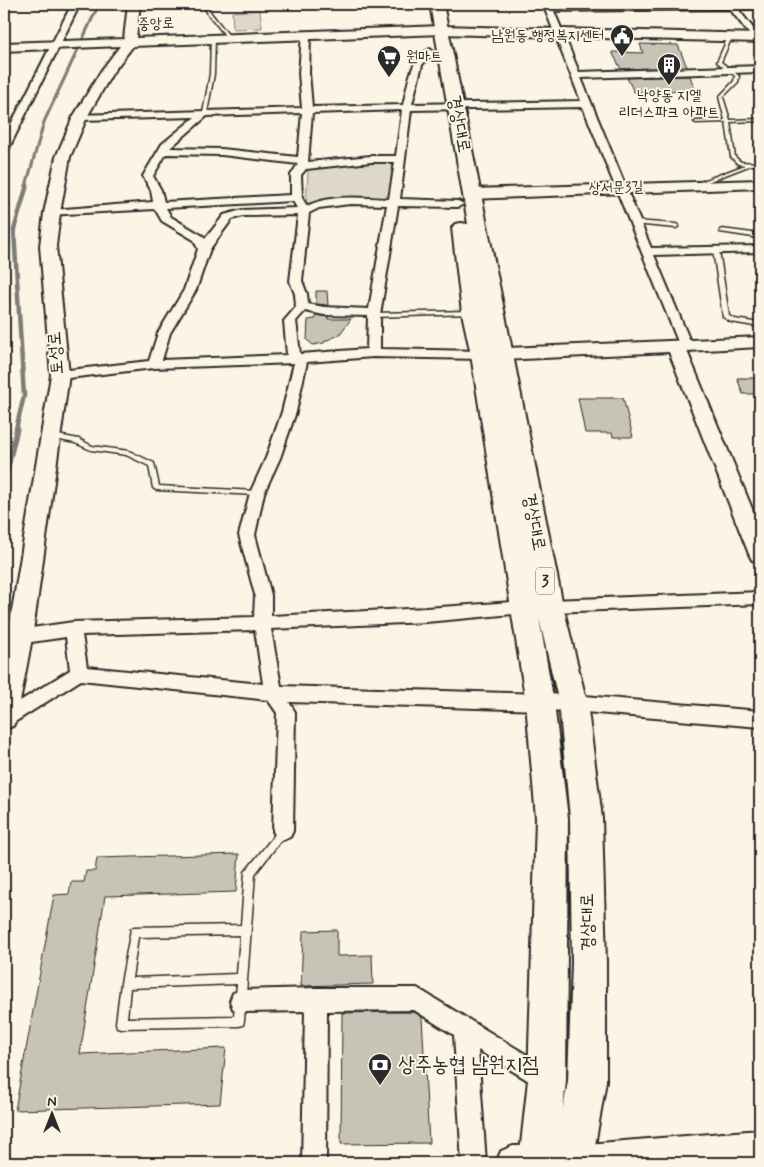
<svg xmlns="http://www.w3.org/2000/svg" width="764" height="1167" viewBox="0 0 764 1167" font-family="Mynerve,'Poor Story',sans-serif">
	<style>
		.green { fill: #ded8ca; stroke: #84827a }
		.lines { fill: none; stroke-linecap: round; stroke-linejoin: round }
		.stream-far2 { stroke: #7d7b74; stroke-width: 3 }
		.stream-far1 { stroke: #7d7b74; stroke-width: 4.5 }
		.stream { stroke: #7d7b74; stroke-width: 5.5 }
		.building { fill: #c8c3b7; stroke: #2b2b2b }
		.lane-casing { stroke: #2b2b2b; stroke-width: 3 }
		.street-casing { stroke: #2b2b2b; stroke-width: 4 }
		.secondary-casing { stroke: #2b2b2b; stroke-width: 4 }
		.primary-casing { stroke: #2b2b2b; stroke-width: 4 }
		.lane { fill: #fcf5e5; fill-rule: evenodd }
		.street { fill: #fcf5e5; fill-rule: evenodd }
		.secondary { fill: #fcf5e5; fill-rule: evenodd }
		.primary { fill: #fcf5e5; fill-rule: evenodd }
		.labels { text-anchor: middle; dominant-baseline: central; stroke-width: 4; stroke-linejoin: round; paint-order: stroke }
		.far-street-label { font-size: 15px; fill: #2b2b2b; stroke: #fcf5e5 }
		.far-poi-label { font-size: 15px; fill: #2b2b2b; stroke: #fcf5e5; text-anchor: end }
		.shield { fill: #fcf5e5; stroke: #6a6863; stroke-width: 1 }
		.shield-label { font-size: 16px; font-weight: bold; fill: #2b2b2b }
		.street-label { font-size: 18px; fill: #2b2b2b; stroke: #fcf5e5 }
		.near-poi-label { font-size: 21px; fill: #2b2b2b; stroke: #fcf5e5; text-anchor: start }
	</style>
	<rect width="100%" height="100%" fill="#fcf5e5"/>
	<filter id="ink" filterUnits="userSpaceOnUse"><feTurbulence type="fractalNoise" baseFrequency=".02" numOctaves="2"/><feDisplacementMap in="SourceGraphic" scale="10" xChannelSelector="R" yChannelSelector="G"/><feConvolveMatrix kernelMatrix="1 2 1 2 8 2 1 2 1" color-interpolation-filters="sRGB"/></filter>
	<g filter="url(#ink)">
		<g class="green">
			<path d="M260,10l2,18 -29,1 -1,-17z"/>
			<path d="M387,160l6,3 -4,32 -12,5 -71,3 2,-32 3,-4z"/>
		</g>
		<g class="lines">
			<path class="stream-far2" d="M26,186l18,-64 55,-118"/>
			<path class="stream-far1" d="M16,429l8,-33 -10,-166 13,-45"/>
			<path class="stream" d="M4,483l13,-55"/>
		</g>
		<g class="building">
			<path d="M640,44l38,1 9,22 -66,2 -9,-17 31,1z"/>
			<path d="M690,76l5,14 -61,2 -7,-14z"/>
			<path d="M316,291h11l1,14 -12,-1z"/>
			<path d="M315,315l13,2v2h23l-12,16 -14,6 -1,2 -11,2 -6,-5 1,-20 7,-1z"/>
			<path d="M737,378h23v16h-17z"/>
			<path d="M578,398h45l10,39h-20l-1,-4h-27z"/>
			<path d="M239,854l-3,38 -131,4 -25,158 146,-6 -6,56 -205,6 39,-215 15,-1 2,-12h13l2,-11h9l2,-13z"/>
			<path d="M337,930v26l35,-1 1,29 -72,2 2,-55z"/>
			<path d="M392,1012h22l8,5 7,126 -88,1 1,-131z"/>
		</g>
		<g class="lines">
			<g class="lane-casing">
				<g id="lane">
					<path d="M203,4h4l4,9 19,24v2h-2l-20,-25z"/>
					<path d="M730,36l2,1 -11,25 18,14 -1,6 -15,15 7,23 30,-1v2l-30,1 5,35 6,5 19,1v2h-9l-54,21h-2v-2l50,-19 -7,-1 -7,-7 -5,-35 -30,1 -2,-1 2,-1 29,-1 -6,-23 15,-16 1,-5 -18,-14 11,-25z"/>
					<path d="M213,37l2,1 -1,36 -7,39 -2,1 -2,-1 7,-39 1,-36z"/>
					<path d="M635,221l41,3 3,2 -3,2 -43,-4 -1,-1z"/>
					<path d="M722,229l38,5v4l-40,-6v-2z"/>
					<path d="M716,248l3,2 10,66 6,3 25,4v4l-29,-5 -8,-5 -10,-67z"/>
					<path d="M470,311l3,2 -1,1 -98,3 -3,-2 3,-2z"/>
					<path d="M50,434h2l27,5 13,7 37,5 25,12 5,23 98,5 3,2 -3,2 -101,-5 -3,-2 -4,-22 -23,-11 -35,-5 -16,-7 -25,-5 -1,-2z"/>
					<path d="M283,827l3,1 2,3 -2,3 -31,40 -11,147 -1,4 -4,1 -118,2 -4,-1 -1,-4 5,-40 10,-54 3,-2 107,-2 4,-53 35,-44zM240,935l-3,39 -105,4 6,-41zM237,984l-3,32 -107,2 3,-30z"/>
				</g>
			</g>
			<g class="street-casing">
				<g id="street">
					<path d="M72,4h8l-71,144 -5,3v-13z"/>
					<path d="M543,4h8l1,2 208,-2v4l-22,1 22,28v8l-3,-1 -27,-35 -176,2 25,61 181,-6v6l-179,6 70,170 109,-2v6l-106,3 38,91 -1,3h-10l-98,-242 -172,3 -11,89 58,2 6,3 -6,3 -60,-1 -18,109v34l102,2 7,4 -7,4 -109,-2 -66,5 -11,50 -16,46 -16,35 -9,42 16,60v21l155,-8 99,-7 235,-9v12l-235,9 -99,9 -155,7 10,57 292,9 187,16v16l-187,-16 -284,-9 6,10 -2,119 -3,6 -7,3 -7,-3 -3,-6 4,-118 -9,-13 -187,-20 -71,45 -6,3v-17l66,-41 -4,-33 -62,9v-14l69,-10 181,-5 1,-22 -16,-60 11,-42 16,-35 16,-46 12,-49 -140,5 -94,11 -5,-1 -2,-3 2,-3 5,-1 89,-10 9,-28 26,-43 14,-41 -4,-9 -32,-19 -7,-12 -107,6 -2,-2 2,-2 4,-1 101,-8 -2,-12 -8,-14 19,-32 33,-27 -115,3 -5,-3 2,-2 225,-7 -3,-35 3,-38 4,-3 4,3 -1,38 3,34 91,-2c5,-19 7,-48 27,-56l4,3 -12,13 -10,39 169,-3zM402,110l-6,46h-25l-63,6 4,-49zM302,113l-4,44 -76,-8 -52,-1 37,-32zM166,154l56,1 76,9 -7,11v20l-127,7 -3,-12 -8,-14zM371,162h24l-6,37c-27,-1 -58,-5 -82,7l-5,-8 -1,-23 5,-6zM293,201l4,7 -55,2 -18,5 -19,24 -2,-3 -32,-19 -5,-9zM350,204l37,1 -18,104 -45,-2 -16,-3 -1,-10 -5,-13 7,-68 10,-5zM298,215l-8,66 5,13 1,13 -12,14 3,34 -125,5 8,-27 26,-43 14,-41 22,-30 11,-3zM305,311l19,4 44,1 -1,33 -67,5 -4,-33zM255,630l8,54 -176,-17 -5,-32z"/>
					<path d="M316,988h101l138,84 4,8 -4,8 -8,4 -69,-42 8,113h-24l-8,-128 -40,-25 -87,1 -1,152h-24l3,-152 -64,1 -8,-3 -3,-8 3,-8 8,-3z"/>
				</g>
			</g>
			<g class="secondary-casing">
				<g id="secondary">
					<path d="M128,4h12l-4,34 305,-12 319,8v8l-319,-8 -308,12 -20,26 -26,45 -17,40 -10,56 -4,33 13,129 -37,263 -15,80 -4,8 -9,3v-70l47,-284 -11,-129 4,-33 12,-56 17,-40 28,-46 19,-25 -116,5v-8l120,-4z"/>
					<path d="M760,180v8l-288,11 -5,-2 -3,-3 3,-3 5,-2z"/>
					<path d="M760,337v10l-73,4 73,177v34l-8,-2 -3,-6 -80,-202 -186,9 -6,-2 -3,-4 3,-4 6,-2z"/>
					<path d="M760,1130v33h-264l5,-12 12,-5 61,-1z"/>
				</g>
			</g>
			<g class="primary-casing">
				<path id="primary" d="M430,4h13l120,602 24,97 15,115 4,145v118l-14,82h-73l9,-83 8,-262 -10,-115 -55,-348 -9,-42 -10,-85 3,-4 6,-1 7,1zM539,618l20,85 11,115 2,145 -4,118 -5,28 3,-29 2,-262 -14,-115z"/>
			</g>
			<use href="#lane" class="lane"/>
			<use href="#street" class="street"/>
			<use href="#secondary" class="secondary"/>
			<use href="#primary" class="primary"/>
		</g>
	</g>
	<defs>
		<g id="civic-pin" transform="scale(1.25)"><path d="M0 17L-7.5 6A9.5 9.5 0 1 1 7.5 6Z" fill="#2b2b2b" stroke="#fcf5e5"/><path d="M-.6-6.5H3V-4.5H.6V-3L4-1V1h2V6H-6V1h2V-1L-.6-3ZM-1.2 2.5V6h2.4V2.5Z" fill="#fff"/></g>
		<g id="supermarket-pin" transform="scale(1.25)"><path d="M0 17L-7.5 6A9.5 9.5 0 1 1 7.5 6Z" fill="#2b2b2b" stroke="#fcf5e5"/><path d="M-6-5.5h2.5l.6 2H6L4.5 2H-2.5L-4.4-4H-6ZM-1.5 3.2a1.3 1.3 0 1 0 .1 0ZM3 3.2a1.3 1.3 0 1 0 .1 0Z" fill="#fff"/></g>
		<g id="building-pin" transform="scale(1.25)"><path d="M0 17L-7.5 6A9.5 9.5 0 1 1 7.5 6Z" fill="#2b2b2b" stroke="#fcf5e5"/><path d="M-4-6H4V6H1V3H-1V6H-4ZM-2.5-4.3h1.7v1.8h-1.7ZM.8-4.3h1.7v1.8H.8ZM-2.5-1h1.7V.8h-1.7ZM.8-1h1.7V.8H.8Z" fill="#fff"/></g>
		<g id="bank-pin" transform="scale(1.25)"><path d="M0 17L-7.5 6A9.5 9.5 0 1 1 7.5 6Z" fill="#2b2b2b" stroke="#fcf5e5"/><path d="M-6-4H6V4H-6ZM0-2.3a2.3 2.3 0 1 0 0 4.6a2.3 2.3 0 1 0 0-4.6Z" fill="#fff"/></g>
	</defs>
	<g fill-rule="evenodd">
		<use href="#civic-pin" x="622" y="36"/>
		<use href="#supermarket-pin" x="389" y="57"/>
		<use href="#building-pin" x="669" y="65"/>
		<use href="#bank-pin" x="380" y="1065"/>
	</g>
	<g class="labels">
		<g class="far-street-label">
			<text transform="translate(156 24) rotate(-2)">중앙로</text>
			<text transform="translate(616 188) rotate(-2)">상서문3길</text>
		</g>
		<g class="far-poi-label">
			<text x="604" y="36">남원동 행정복지센터</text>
			<text x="406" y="57" text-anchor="start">원마트</text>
			<text x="669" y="96" text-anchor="middle">낙양동 지엘<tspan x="669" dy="17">리더스파크 아파트</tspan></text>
		</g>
		<rect class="shield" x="536" y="567.5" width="18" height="27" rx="4"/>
		<g class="shield-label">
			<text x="545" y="581">3</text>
		</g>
		<g class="street-label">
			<text transform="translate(459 124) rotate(79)">경상대로</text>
			<text transform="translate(56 353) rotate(-94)">토성로</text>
			<text transform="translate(534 522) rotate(79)">경상대로</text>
			<text transform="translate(588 922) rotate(-91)">경상대로</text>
		</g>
		<g class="near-poi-label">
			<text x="398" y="1065">상주농협 남원지점</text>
		</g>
	</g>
	<rect width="764" height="1167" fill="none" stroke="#fcf5e5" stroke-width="20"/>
	<rect x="10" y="10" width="744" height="1147" fill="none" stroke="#2b2b2b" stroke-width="2" filter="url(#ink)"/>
	<g transform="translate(52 1114)" stroke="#fcf5e5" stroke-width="4" paint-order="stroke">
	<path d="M0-4L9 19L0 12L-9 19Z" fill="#2b2b2b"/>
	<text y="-8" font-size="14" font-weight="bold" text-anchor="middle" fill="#2b2b2b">N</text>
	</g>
</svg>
